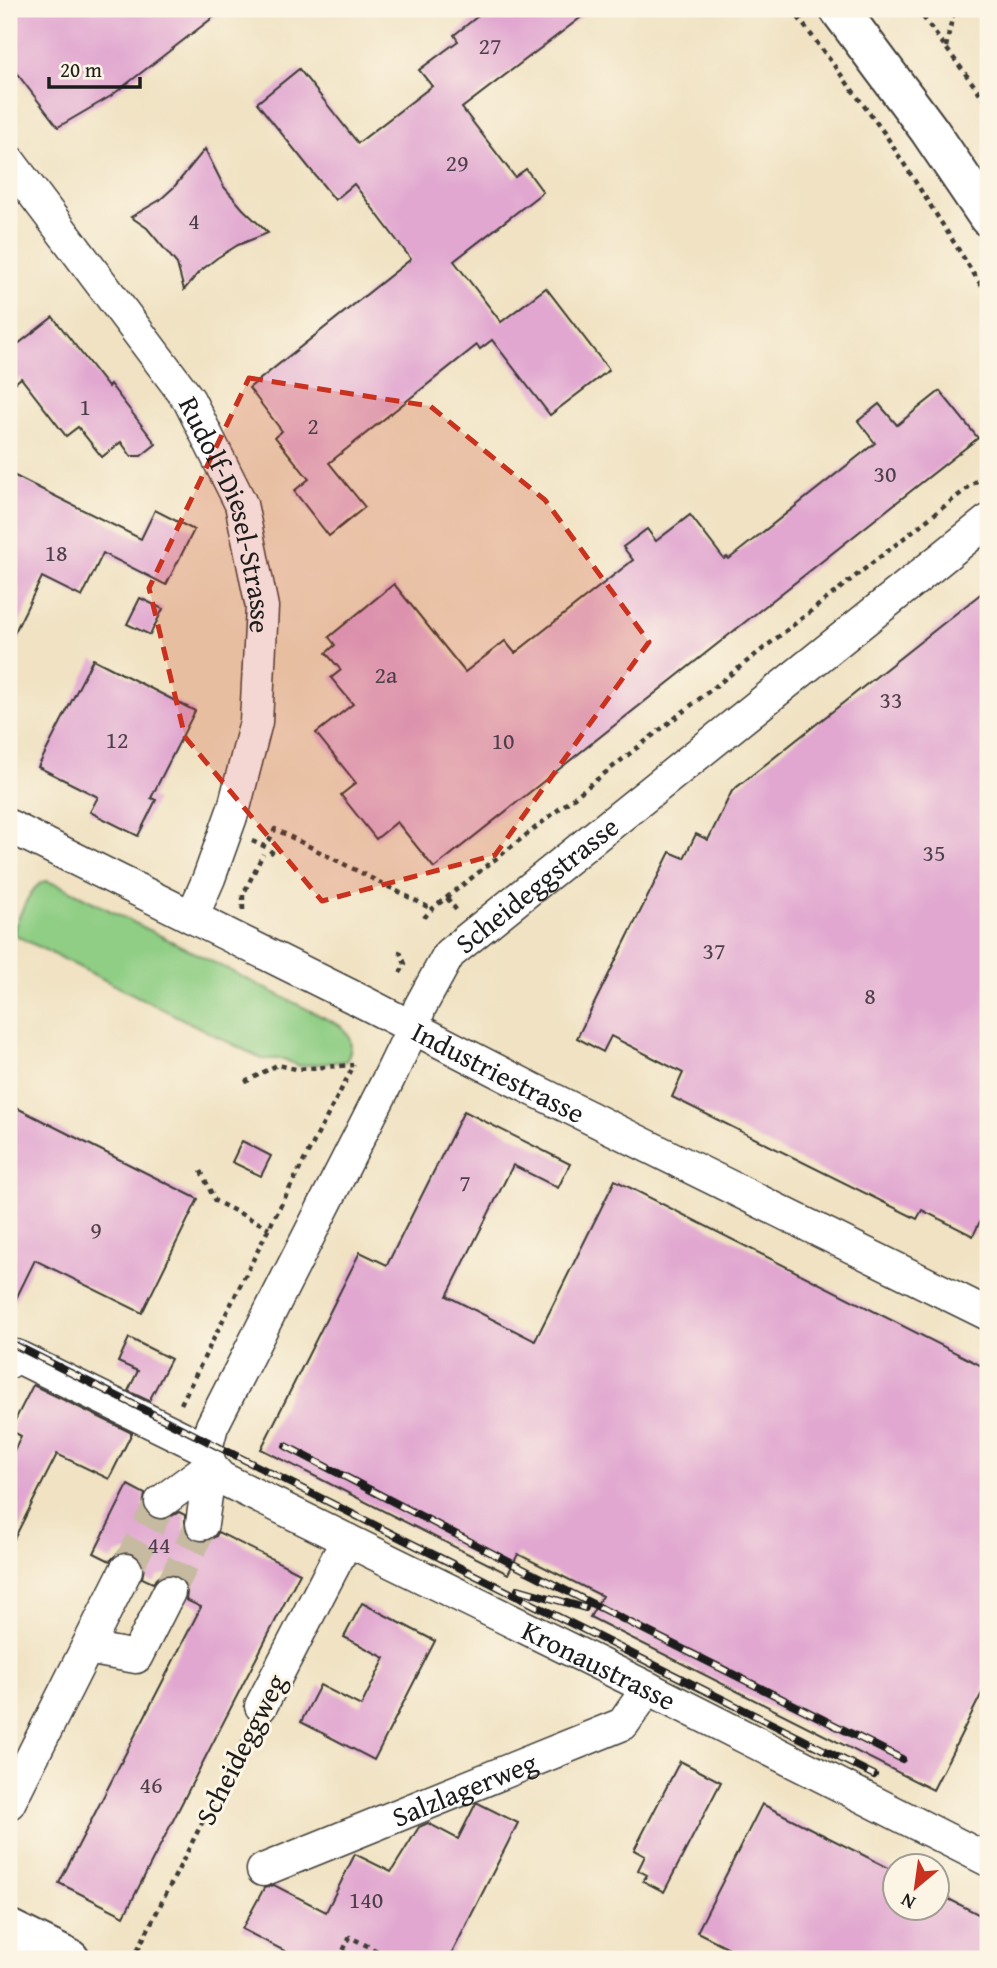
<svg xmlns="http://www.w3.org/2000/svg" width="997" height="1968" viewBox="0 0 997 1968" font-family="'Gentium Book Plus',serif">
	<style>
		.green { fill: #8fce84; stroke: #567550; stroke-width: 2 }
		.building { fill: #e1a7d0 }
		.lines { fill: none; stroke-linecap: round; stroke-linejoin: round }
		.minor-tunnel { stroke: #c6baa1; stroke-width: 32; stroke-dasharray: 32 16; stroke-linecap: butt }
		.minor-casing { stroke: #3c3a35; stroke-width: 35 }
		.major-casing { stroke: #3c3a35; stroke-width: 42 }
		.path { stroke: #3c3a35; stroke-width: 4.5; stroke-dasharray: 5 5; stroke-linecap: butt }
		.minor { stroke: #fff; stroke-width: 32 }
		.major { stroke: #fff; stroke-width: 38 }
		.rail-casing { stroke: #1c1c1c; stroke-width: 8 }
		.rail { stroke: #fcf5e5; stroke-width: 5; stroke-dasharray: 16; stroke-linecap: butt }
		.marked { fill: #c8321e; fill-opacity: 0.2; stroke: #c8321e; stroke-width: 5; stroke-dasharray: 14 9; stroke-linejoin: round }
		.labels { text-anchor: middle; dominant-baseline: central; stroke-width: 6; stroke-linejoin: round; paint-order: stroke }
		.number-label { font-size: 24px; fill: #4d3f49 }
		.street-label { font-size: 28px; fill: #1c1c1c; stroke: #fcf5e5 }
	</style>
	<rect width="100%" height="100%" fill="#fcf5e5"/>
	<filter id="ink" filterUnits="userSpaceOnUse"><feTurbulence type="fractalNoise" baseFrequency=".0143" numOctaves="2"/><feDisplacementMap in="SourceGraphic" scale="14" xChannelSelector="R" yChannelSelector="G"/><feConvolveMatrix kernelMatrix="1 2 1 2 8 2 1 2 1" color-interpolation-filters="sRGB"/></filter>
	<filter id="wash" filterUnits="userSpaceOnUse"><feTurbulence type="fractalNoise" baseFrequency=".00686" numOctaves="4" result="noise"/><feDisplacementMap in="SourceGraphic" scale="28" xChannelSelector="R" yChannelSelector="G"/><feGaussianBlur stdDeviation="1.57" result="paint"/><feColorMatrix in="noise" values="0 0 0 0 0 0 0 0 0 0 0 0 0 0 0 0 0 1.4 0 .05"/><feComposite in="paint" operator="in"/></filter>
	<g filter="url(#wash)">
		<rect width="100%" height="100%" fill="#f0e2c2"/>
		<path class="green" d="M45,881l14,4 280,140c13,10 15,22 7,36l-48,5 -14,-7h-22l-245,-123 -3,-5 1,-5c7,-14 14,-39 30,-45z"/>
		<g id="blocks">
			<g class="building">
				<path d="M9,9h215l-113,87 -53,31 -49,-64z"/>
				<path d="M487,9h105l-130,99 53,69 11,-8 17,23 -89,69 47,61 45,-34 63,82 -59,45 -58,-75 -12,9 -3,-4 -148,118 36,44 -36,29 -35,-45 15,-12 -34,-42 7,-6 -33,-43 162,-129 -57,-75 -19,16 -78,-97 42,-34 59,74 74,-57 -13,-16 39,-29 -4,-6z"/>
				<path d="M205,149l19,38 19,22 25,24 -30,12 -21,13 -18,14 -15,18 -7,-26 -30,-36 -16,-11 29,-17 14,-13z"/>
				<path d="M53,317l55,70 2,-3 46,60 -15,12h-10l-10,-14 -19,15 -24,-30 -12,9 -45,-58 -12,10v-37z"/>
				<path d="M940,391l38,47 -544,430 -37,-46 -21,17 -35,-44 15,-12 -40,-50 37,-29 -22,-26 10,-8 -15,-17 9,-8 -6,-8 65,-53 71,88 40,-31 10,12 118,-93 -10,-13 24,-18 9,12 34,-26 34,44 3,-2 2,2 146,-116 -17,-22 21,-17 18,21z"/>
				<path d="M9,473l132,66 14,-29 39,20 -28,55 -63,-32 -21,44 -40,-20 -33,67z"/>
				<path d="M988,588v617l-15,31 -51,-26 -5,9 -245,-122 11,-24 -72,-37 -8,16 -26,-14 93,-186 14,6 12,-24 12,6 24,-49z"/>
				<path d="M140,598l23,11 -13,26 -23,-11z"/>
				<path d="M93,659l102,52 -44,87 5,2 -18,36 -48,-24 8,-15 -60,-30z"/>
				<path d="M9,1104l189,95 -56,114 -107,-53 -26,53z"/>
				<path d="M464,1111l106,53 -12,24 -45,-23 -66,131 88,45 80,-161 373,189v312l-55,109 -343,-173 12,-21 -84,-42 -10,20 -247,-125 99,-197 27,13z"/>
				<path d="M242,1141l29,15 -10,20 -29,-14z"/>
				<path d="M129,1338l42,21 -22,42 -21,-10 10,-20 -20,-9z"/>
				<path d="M33,1385l99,48 -23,46 -52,-25 -48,95v-88l12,-25 -11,-6z"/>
				<path d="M128,1485l17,9 -2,11 4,8 6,5 11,2 15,-8 6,3v15l6,9 9,3 8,-1 8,-5 2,-4 82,41 -176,343 -65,-33 142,-276 -15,-7 1,-8 -2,-9 -8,-8 -10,-1 -7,2 -7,7 -11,-5 2,-10 -3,-9 -6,-5 -11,-2 -7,2 -7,7 -16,-8z"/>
				<path d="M362,1603l73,38 -61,119 -73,-38 19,-37 41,21 24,-48 -41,-21z"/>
				<path d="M680,1761l41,21 -57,110 -21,-11 4,-6 -9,-5 7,-14 -11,-6z"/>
				<path d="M476,1803h2l40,20 -69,136h-149l-58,-30 22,-41 10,-3 52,27 29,-58 36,18 28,-45 9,-4 30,16z"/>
				<path d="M762,1804l133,67v37h42v-15l51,26v40h-237l-54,-27z"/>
			</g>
		</g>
	</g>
	<g filter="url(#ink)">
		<use href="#blocks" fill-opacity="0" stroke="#3c3a35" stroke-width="2"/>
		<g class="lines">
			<g class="minor-tunnel">
				<path d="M126,1570l35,-68"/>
				<path d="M169,1592l33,-68"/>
			</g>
			<g class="minor-casing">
				<g id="minor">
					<path id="s1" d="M9,161l180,239 52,104 21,103 -6,115 -22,86 -25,70 -17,39"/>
					<path id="s2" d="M9,826l358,178 165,85 456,225"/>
					<path d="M9,1362l7,-6 190,93"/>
					<path id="s3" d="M210,1466l11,12 427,210 340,172"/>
					<path d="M161,1502l49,-36"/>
					<path id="s4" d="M202,1524l8,-58 -4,-17 6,-23 175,-344 26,-54 7,-21 29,-53 539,-433"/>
					<path d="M87,1648l49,9 33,-65"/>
					<path d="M261,1706l86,-166"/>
					<path d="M9,1803l117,-233"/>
					<path id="s5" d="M263,1870l360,-146 25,-36"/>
				</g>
			</g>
			<g class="major-casing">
				<g id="major">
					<path d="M839,9l90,121 59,87"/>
					<path d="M9,1929l61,30"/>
				</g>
			</g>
			<g class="path">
				<path d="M792,9l93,125 103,162"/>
				<path d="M917,9l71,95"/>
				<path d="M946,47l8,-38"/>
				<path d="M252,841l14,6 9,8"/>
				<path d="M269,841l6,-12 157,80"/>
				<path d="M447,898l10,13"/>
				<path d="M243,910v-15l20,-41"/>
				<path d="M424,918l8,-9 556,-437"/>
				<path d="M400,973l5,-9 -5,-12 3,-6"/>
				<path d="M245,1082l32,-17 19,4 57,-4"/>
				<path d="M201,1171l14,30 54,27"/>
				<path d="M181,1404l88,-176 85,-163"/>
				<path d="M133,1959l115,-227"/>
				<path d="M339,1959l11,-22 37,19"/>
			</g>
			<use href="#minor" class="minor"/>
			<use href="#major" class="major"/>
			<g class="rail-casing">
				<g id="rail">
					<path d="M9,1342l865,433"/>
					<path d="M286,1446l227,118 389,195"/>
					<path d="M518,1589l67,19"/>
				</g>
			</g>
			<use href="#rail" class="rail"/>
		</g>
	</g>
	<path class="marked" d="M249,378l181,28 115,94 104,142 -154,213 -173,46 -137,-164 -36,-149z"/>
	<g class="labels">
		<g class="number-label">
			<text x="490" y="45">27</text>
			<text x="457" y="162">29</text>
			<text x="194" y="220">4</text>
			<text x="85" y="406">1</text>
			<text x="313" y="425">2</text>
			<text x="885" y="473">30</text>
			<text x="56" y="552">18</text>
			<text x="386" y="674">2a</text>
			<text x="891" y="699">33</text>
			<text x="117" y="739">12</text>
			<text x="503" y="740">10</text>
			<text x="934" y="852">35</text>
			<text x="714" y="950">37</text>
			<text x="870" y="995">8</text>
			<text x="465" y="1182">7</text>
			<text x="96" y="1229">9</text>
			<text x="159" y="1544">44</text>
			<text x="151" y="1784">46</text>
			<text x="366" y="1899">140</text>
		</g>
		<g class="street-label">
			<text stroke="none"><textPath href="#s1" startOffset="422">Rudolf-Diesel-Strasse</textPath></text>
			<text stroke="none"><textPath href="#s4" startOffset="740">Scheideggstrasse</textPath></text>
			<text stroke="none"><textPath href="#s2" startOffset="548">Industriestrasse</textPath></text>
			<text stroke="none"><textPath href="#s3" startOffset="438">Kronaustrasse</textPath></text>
			<text transform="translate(240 1749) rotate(-63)">Scheideggweg</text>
			<text stroke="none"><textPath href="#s5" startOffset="217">Salzlagerweg</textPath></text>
		</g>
	</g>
	<rect width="997" height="1968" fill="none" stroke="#fcf5e5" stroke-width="35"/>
	<g transform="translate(916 1887) rotate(209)"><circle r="33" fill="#fcf5e5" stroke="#a29e95" stroke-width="2"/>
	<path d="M0-5L12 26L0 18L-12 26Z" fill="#c8321e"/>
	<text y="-10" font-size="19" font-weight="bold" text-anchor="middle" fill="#1c1c1c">N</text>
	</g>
	<path d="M49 77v10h91v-10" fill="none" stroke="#1c1c1c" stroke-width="3.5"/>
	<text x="60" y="77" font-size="21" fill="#1c1c1c" stroke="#fcf5e5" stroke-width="5" paint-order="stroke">20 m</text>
</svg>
